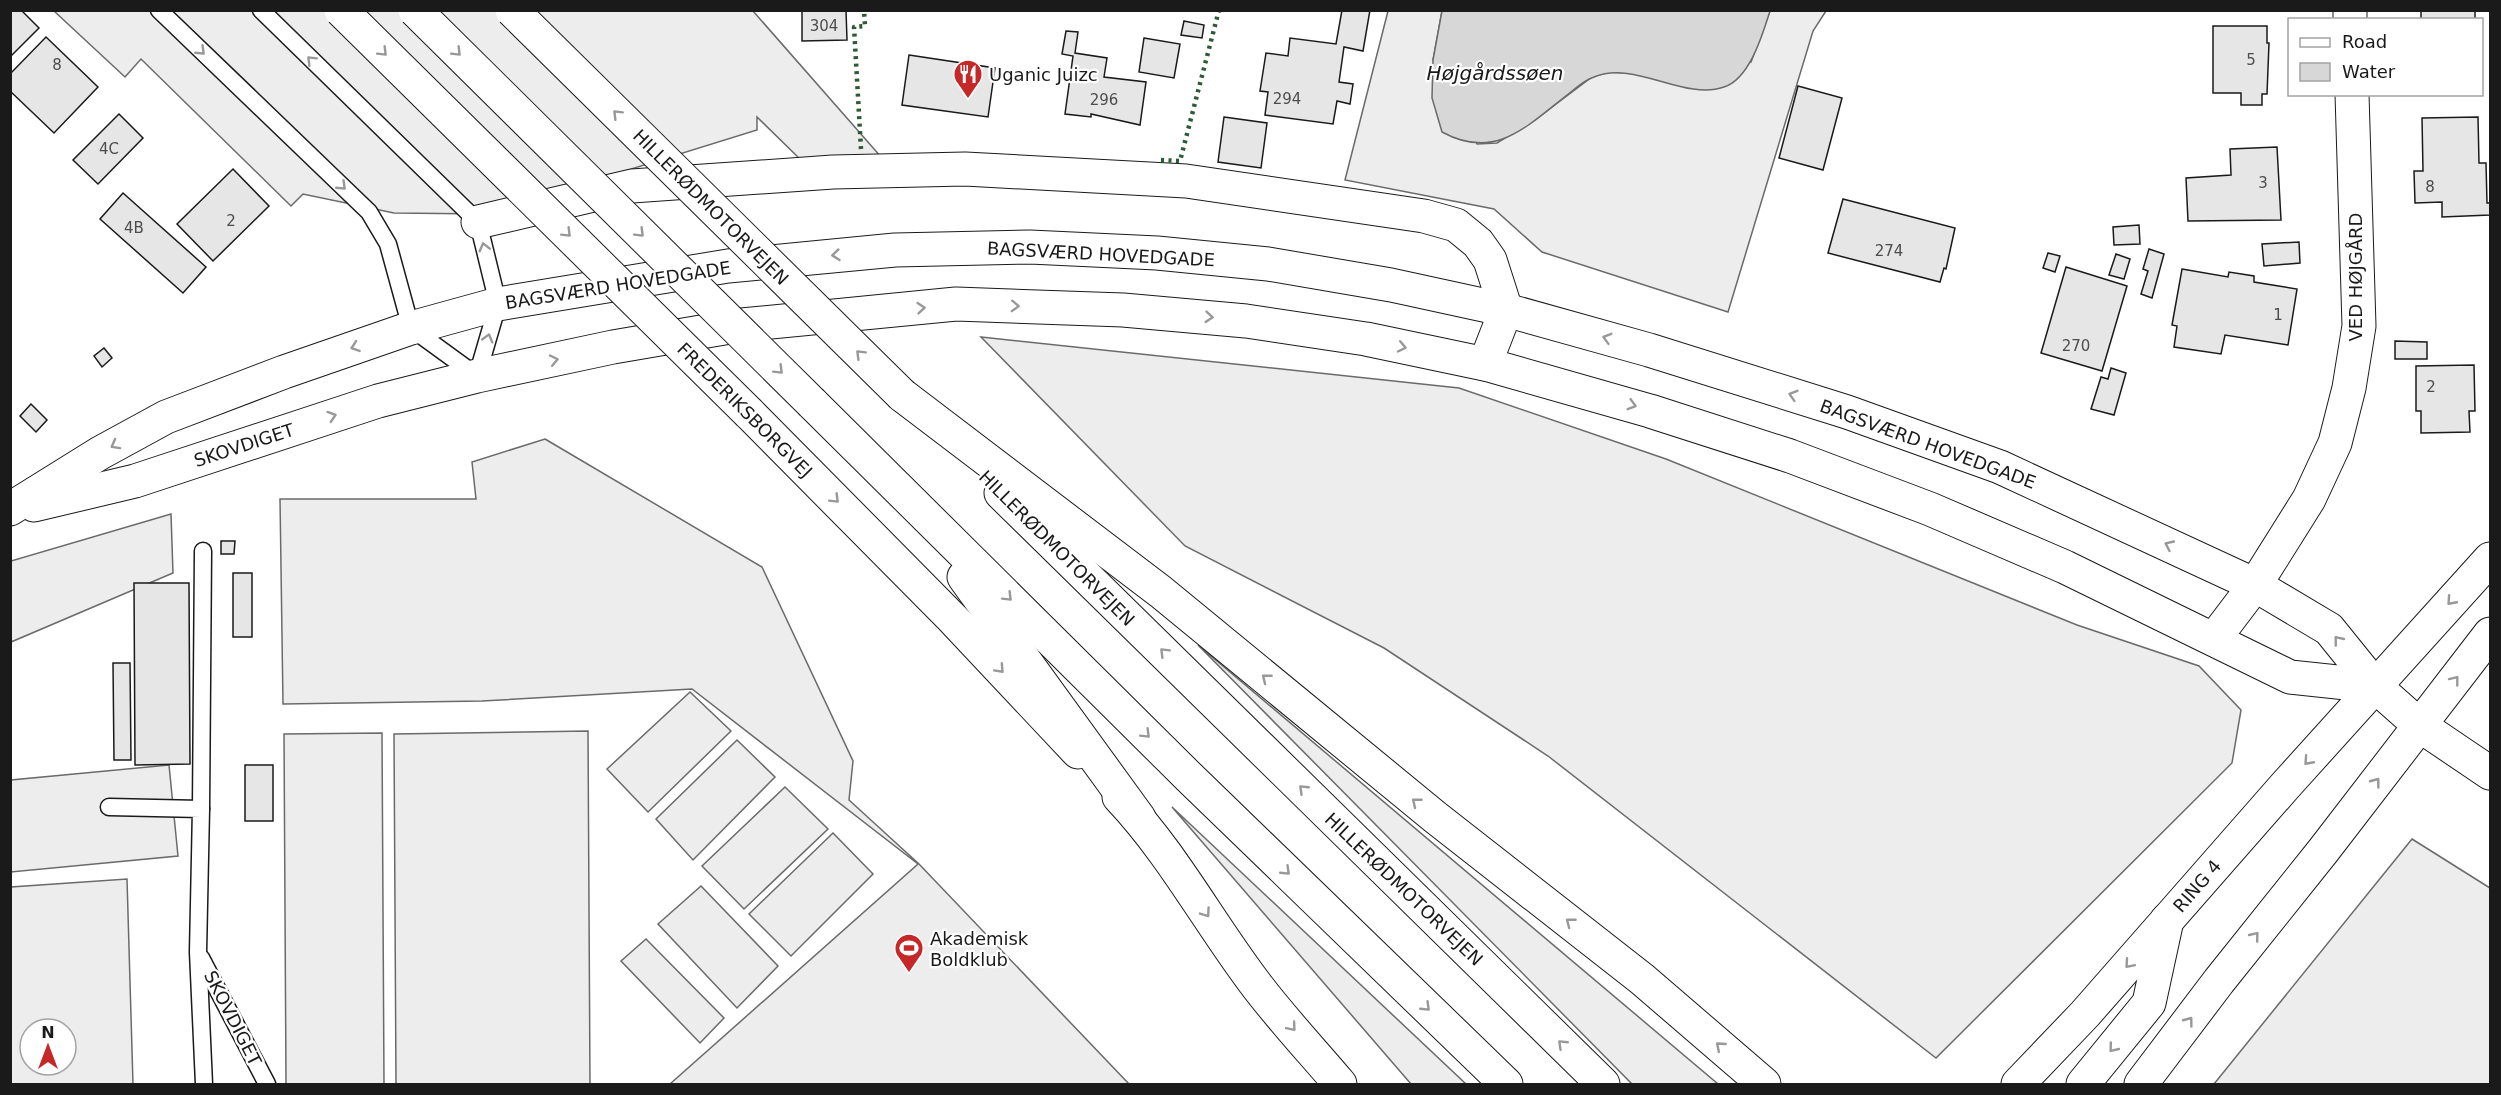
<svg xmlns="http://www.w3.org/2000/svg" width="2501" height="1095" viewBox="0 0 2501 1095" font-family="'DejaVu Sans',sans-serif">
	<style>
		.built { fill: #ededed; stroke: #6a6a6a; stroke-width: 1.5; fill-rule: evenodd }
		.water { fill: #d7d7d7; stroke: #6a6a6a; stroke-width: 1.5 }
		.building { fill: #e6e6e6; stroke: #1a1a1a; stroke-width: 1.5 }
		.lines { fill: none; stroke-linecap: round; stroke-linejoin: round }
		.service-casing { stroke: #1a1a1a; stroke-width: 19 }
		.minor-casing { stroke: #1a1a1a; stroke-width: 35 }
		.tertiary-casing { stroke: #1a1a1a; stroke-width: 35 }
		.primary-casing { stroke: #1a1a1a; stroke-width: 35 }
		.motorway-casing { stroke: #1a1a1a; stroke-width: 35 }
		.service { stroke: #fff; stroke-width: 16 }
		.minor { stroke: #fff; stroke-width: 33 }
		.tertiary { stroke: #fff; stroke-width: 33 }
		.primary { stroke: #fff; stroke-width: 33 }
		.motorway { stroke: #fff; stroke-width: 33 }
		.tertiary-bridge-casing { stroke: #1a1a1a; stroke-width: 35; stroke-linecap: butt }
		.motorway-bridge-casing { stroke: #1a1a1a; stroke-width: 35; stroke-linecap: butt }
		.tertiary-bridge { stroke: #fff; stroke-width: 33 }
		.motorway-bridge { stroke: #fff; stroke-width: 33 }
		.hedge { stroke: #2b5a34; stroke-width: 4.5; stroke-dasharray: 3 4.5; stroke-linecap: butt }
		.oneway { stroke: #989898 }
		.labels { text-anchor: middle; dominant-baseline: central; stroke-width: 4.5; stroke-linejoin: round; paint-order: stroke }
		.number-label { font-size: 15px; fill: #4d4d4d }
		.poi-label { font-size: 18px; fill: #1a1a1a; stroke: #fff; text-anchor: start }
		.street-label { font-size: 18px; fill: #1a1a1a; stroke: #fff }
		.water-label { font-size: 20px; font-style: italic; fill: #1a1a1a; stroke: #fff }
	</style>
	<rect width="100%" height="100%" fill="#fff"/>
	<g class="built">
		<path d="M54,11h699l129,147 -81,2 -44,-43v13l-271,84 -92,-1 -91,-19 -12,12 -150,-147 -16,18z"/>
		<path d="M1388,11h54l-9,49 44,84 20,-1 38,-23 57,-43 17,-5 17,1 125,-11 19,-51h56l-13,20 -85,281 -186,-60 -48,-43 -149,-29z"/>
		<path d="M981,337l478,51 207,71 411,166 122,41 42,44 -9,53 -296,295 -388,-302 -164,-108 -199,-102z"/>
		<path d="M545,439l217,128 91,194 -4,39 70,64 210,220h-459l248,-220 -226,-175 -210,12 -199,3 -3,-205h196l-4,-37z"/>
		<path d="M171,514l2,59 -162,69v-81z"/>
		<path d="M1198,645l520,439h-86z"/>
		<path d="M690,692l41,39 -83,81 -41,-43z"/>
		<path d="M588,731l2,353h-194l-2,-350z"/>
		<path d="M382,733l2,351h-98l-2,-350z"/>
		<path d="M737,740l38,37 -82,83 -37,-41z"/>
		<path d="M169,765l9,91 -167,16v-92z"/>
		<path d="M785,787l43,42 -84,80 -42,-43z"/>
		<path d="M1172,807l294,277h-55z"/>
		<path d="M833,833l40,41 -82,82 -42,-42z"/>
		<path d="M2412,839l78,49v196h-276z"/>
		<path d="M127,879l6,205h-122v-197zM30,1029h36v36h-36z"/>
		<path d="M701,886l77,80 -41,42 -79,-84z"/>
		<path d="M646,939l78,79 -24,25 -79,-82z"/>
	</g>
	<path class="water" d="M1442,11v-1l328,1c-7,22 -20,68 -46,76 -40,14 -89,-27 -130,-10 -10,3 -19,12 -27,18 -41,32 -72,66 -125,37l-10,-34 1,-38z"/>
	<g class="building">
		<path d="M10,10h11l18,18 -29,29z"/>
		<path d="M802,10h44l1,30 -45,1z"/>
		<path d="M1342,10h28l-7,41 -19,-4 -5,35 14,2 -3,20 -13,-3 -4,23 -68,-9 3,-23 -8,-1 6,-38 22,3 2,-18 46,6z"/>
		<rect x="2421" y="10" width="54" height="10"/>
		<path d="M1184,21l20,4 -2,13 -21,-3z"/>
		<path d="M2213,26h54v17h2l-2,51h-5v11h-21v-12h-28z"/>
		<path d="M1066,31l12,1 -3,21 32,5 -3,19 42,5 -6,43 -49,-11v3l-26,-3 8,-58 -11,-2z"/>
		<path d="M46,37l52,50 -44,46 -44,-42v-17z"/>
		<path d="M1144,38l36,6 -6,34 -35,-6z"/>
		<path d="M909,55l86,13 -7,49 -86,-12z"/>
		<path d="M1798,86l44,12 -19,72 -44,-12z"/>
		<path d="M119,114l24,24 -45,46 -25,-24z"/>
		<path d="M1224,117l43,6 -6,45 -43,-6z"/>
		<path d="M2478,117l1,46h7l1,40h3v12l-48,2v-15l-27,1 -1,-32h9l-1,-53z"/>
		<path d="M2277,147l4,73 -93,1 -2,-43 45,-3 -1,-26z"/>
		<path d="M233,169l36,37 -56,55 -36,-37z"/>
		<path d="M123,193l83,74 -23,26 -83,-74z"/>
		<path d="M1843,199l112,29 -9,41 -2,-1 -4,14 -112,-29z"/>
		<path d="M2139,225l1,19 -26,1 -1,-18z"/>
		<path d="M2299,242l1,21 -36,3 -2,-22z"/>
		<path d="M2149,249l15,5 -12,44 -11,-4 7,-23 -5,-2z"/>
		<path d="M2048,253l12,3 -5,16 -12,-4z"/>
		<path d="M2116,254l14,5 -6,20 -15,-4z"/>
		<path d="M2066,267l61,19 -25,85 -61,-18z"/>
		<path d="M2182,269l46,8 1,-5 25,4v6l43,7 -9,56 -63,-10 -4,19 -47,-7 3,-21 -5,-1z"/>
		<path d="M2395,341l32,1v17h-32z"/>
		<path d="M104,348l8,10 -10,9 -8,-11z"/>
		<path d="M2474,365l1,46h-6l1,21 -49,1v-22h-5v-45z"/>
		<path d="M2111,368l15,5 -12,42 -23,-6 10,-32 7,2z"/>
		<path d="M31,404l16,16 -11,12 -16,-16z"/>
		<path d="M221,541h14l-1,13h-13z"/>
		<rect x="233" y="573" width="19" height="64"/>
		<path d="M134,583h55l1,181 -55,1z"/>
		<path d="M113,663h17l1,97h-17z"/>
		<rect x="245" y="765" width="28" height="56"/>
	</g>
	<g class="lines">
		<g class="service-casing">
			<g id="service">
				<path d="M159,10l210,202 19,32 23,84 66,48 21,-72 -20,-82 -217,-212"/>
				<path d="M109,807l92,2 -3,143 6,132"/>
				<path d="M201,809l2,-258"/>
				<path d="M201,958l66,126"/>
			</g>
		</g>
		<g class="minor-casing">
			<g id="minor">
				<path d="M2350,10v10"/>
				<path d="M478,222l154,-36 201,-14 132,-3 221,12 238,35 32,9 22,18 12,17 16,50 -21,54"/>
				<path d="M2214,639l41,-54 54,-86 26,-56 14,-55 10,-62 -7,-232"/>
			</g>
		</g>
		<g class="tertiary-casing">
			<g id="tertiary">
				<path d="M749,413l203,205 126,134"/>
				<path d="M34,505l101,-24 243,-80 99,-25 136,-29 129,-22 214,-21 167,6 123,11 120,18 119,25 165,47 140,45 140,53 135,58 225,110 85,9"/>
				<path d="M10,509l90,-56 66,-36 118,-45 127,-44 87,-24 230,-38 167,-16 135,-3 127,6 111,11 123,21 115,25 143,40 198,62 153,55 255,118 74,44 46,57 44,39 71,48"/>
				<path d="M1119,797c53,56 89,124 135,185 27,36 58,69 86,102"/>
			</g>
		</g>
		<g class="primary-casing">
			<g id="primary">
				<path d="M2018,1084l67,-70 200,-228 205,-227"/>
				<path d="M2141,1084l78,-103 104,-130 167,-217"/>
			</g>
		</g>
		<g class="motorway-casing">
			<g id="motorway">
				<path d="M902,395l259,197 274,225 207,162 122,105"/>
				<path d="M812,403l377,374 317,307"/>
				<path d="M1001,493l602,591"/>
				<path d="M964,577l175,241"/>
				<path d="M2083,1084l66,-81 18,-83"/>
			</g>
		</g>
		<use href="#service" class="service"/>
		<use href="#minor" class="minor"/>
		<use href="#tertiary" class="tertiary"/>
		<use href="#primary" class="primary"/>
		<use href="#motorway" class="motorway"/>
		<g class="tertiary-bridge-casing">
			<path id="tertiary-bridge" d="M341,10l408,403"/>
		</g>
		<g class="motorway-bridge-casing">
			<g id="motorway-bridge">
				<path d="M415,10l397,393"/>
				<path d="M512,10l390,385"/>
			</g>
		</g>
		<use href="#tertiary-bridge" class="tertiary-bridge"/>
		<use href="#motorway-bridge" class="motorway-bridge"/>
		<g class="hedge">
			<path d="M861,149l-7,-122 11,-1 -1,-16"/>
			<path d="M1161,160l19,1 39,-151"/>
		</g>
	</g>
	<defs><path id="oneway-chevron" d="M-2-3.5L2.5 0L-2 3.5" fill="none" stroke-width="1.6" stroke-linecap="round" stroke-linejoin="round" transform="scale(1.5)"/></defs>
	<g class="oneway">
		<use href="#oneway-chevron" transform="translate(201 51) rotate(44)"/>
		<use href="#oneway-chevron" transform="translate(383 52) rotate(45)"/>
		<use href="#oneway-chevron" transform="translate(457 52) rotate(45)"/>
		<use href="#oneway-chevron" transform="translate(311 60) rotate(-135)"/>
		<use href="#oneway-chevron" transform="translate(617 114) rotate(-135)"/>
		<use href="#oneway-chevron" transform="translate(342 186) rotate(44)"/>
		<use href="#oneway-chevron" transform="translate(567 233) rotate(45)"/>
		<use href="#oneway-chevron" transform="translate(640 233) rotate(45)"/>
		<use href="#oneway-chevron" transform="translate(484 247) rotate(-104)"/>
		<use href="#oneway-chevron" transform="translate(836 255) rotate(174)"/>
		<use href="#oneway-chevron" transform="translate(1015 306) rotate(2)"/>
		<use href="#oneway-chevron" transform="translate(921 308) rotate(-5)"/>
		<use href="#oneway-chevron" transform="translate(1209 317) rotate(5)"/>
		<use href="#oneway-chevron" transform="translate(488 338) rotate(-74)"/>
		<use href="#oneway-chevron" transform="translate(1607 338) rotate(-164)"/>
		<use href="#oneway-chevron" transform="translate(355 347) rotate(161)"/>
		<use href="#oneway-chevron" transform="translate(1402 347) rotate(12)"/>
		<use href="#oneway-chevron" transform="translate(860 354) rotate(-135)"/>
		<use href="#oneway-chevron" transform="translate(554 360) rotate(-12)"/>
		<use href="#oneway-chevron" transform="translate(779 370) rotate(45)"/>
		<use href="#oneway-chevron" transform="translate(1793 395) rotate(-163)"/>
		<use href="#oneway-chevron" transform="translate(1632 405) rotate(16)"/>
		<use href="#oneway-chevron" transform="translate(332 416) rotate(-18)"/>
		<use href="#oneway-chevron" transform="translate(115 445) rotate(151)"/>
		<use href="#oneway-chevron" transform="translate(835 499) rotate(45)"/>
		<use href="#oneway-chevron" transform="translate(2169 545) rotate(-155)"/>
		<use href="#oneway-chevron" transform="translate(1008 597) rotate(45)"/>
		<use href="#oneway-chevron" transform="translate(2451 601) rotate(132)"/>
		<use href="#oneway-chevron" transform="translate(2338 640) rotate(-129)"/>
		<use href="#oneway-chevron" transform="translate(1164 652) rotate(-135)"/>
		<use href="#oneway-chevron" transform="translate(1000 669) rotate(47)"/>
		<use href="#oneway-chevron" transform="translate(1266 678) rotate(-141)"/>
		<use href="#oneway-chevron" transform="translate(2455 680) rotate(-52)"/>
		<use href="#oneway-chevron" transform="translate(1146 734) rotate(45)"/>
		<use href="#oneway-chevron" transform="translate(2308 761) rotate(132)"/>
		<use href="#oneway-chevron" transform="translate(2376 782) rotate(-53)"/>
		<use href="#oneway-chevron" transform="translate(1303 789) rotate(-136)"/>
		<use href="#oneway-chevron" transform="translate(1416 802) rotate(-141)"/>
		<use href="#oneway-chevron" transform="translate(1286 871) rotate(44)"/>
		<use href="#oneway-chevron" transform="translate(1206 913) rotate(55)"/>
		<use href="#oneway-chevron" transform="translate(1570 922) rotate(-142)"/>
		<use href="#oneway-chevron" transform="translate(2255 936) rotate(-51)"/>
		<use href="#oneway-chevron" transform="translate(2129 964) rotate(131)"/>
		<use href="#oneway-chevron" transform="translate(1426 1007) rotate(44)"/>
		<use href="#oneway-chevron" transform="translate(2189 1021) rotate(-53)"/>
		<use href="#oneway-chevron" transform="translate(1292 1027) rotate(50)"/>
		<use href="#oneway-chevron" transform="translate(1562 1044) rotate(-136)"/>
		<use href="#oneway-chevron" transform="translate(1720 1046) rotate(-139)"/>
		<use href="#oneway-chevron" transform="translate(2113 1048) rotate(129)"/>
	</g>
	<defs>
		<g id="restaurant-pin" transform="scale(1.5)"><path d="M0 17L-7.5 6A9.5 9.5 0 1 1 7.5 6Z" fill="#c62828" stroke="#fff"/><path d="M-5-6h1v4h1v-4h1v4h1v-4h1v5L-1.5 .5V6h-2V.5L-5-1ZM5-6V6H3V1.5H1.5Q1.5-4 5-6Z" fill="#fff"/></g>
		<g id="stadium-pin" transform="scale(1.5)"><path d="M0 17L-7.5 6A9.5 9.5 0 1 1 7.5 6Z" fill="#c62828" stroke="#fff"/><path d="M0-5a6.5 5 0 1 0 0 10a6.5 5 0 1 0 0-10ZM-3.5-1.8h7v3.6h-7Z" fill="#fff"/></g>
	</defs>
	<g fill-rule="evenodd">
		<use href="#restaurant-pin" x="968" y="74"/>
		<use href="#stadium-pin" x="909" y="948"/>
	</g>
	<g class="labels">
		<g class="number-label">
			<text x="824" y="26">304</text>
			<text x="2251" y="60">5</text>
			<text x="57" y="65">8</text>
			<text x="1287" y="99">294</text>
			<text x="1104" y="100">296</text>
			<text x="109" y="149">4C</text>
			<text x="2263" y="183">3</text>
			<text x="2430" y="187">8</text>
			<text x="231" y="221">2</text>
			<text x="134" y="228">4B</text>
			<text x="1889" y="251">274</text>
			<text x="2278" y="315">1</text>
			<text x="2076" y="346">270</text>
			<text x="2431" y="387">2</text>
		</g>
		<g class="poi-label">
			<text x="989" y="74">Uganic Juizc</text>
			<text x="930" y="938">Akademisk<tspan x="930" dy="21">Boldklub</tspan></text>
		</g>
		<g class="street-label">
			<text transform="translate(711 207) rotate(45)">HILLERØDMOTORVEJEN</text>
			<text transform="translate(1101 254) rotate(3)">BAGSVÆRD HOVEDGADE</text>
			<text transform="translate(2355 277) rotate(-90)">VED HØJGÅRD</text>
			<text transform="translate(618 285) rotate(-9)">BAGSVÆRD HOVEDGADE</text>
			<text transform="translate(745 410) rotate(45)">FREDERIKSBORGVEJ</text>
			<text transform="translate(1928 444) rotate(20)">BAGSVÆRD HOVEDGADE</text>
			<text transform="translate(244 445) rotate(-18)">SKOVDIGET</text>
			<text transform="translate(1057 548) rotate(45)">HILLERØDMOTORVEJEN</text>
			<text transform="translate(2197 886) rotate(-49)">RING 4</text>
			<text transform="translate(1404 889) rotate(44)">HILLERØDMOTORVEJEN</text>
			<text transform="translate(233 1018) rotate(63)">SKOVDIGET</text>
		</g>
		<g class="water-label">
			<text x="1495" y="73">Højgårdssøen</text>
		</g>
	</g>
	<rect width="2501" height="1095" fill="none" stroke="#1a1a1a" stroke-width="24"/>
	<rect x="2288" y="18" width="195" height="78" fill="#ffffff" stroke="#a3a3a3" stroke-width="1.5"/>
	<rect x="2300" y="38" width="30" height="9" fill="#ffffff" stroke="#a3a3a3" stroke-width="1.5"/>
	<text x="2342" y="48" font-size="18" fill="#1a1a1a">Road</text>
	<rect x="2300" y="63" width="30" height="18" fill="#d7d7d7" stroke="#a3a3a3" stroke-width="1.5"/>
	<text x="2342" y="78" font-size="18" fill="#1a1a1a">Water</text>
	<g transform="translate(48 1047)"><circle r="28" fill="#ffffff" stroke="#a3a3a3" stroke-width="1.5"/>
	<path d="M0-4.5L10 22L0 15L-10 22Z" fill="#c62828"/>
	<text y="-9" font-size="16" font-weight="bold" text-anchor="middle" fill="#1a1a1a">N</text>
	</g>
</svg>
